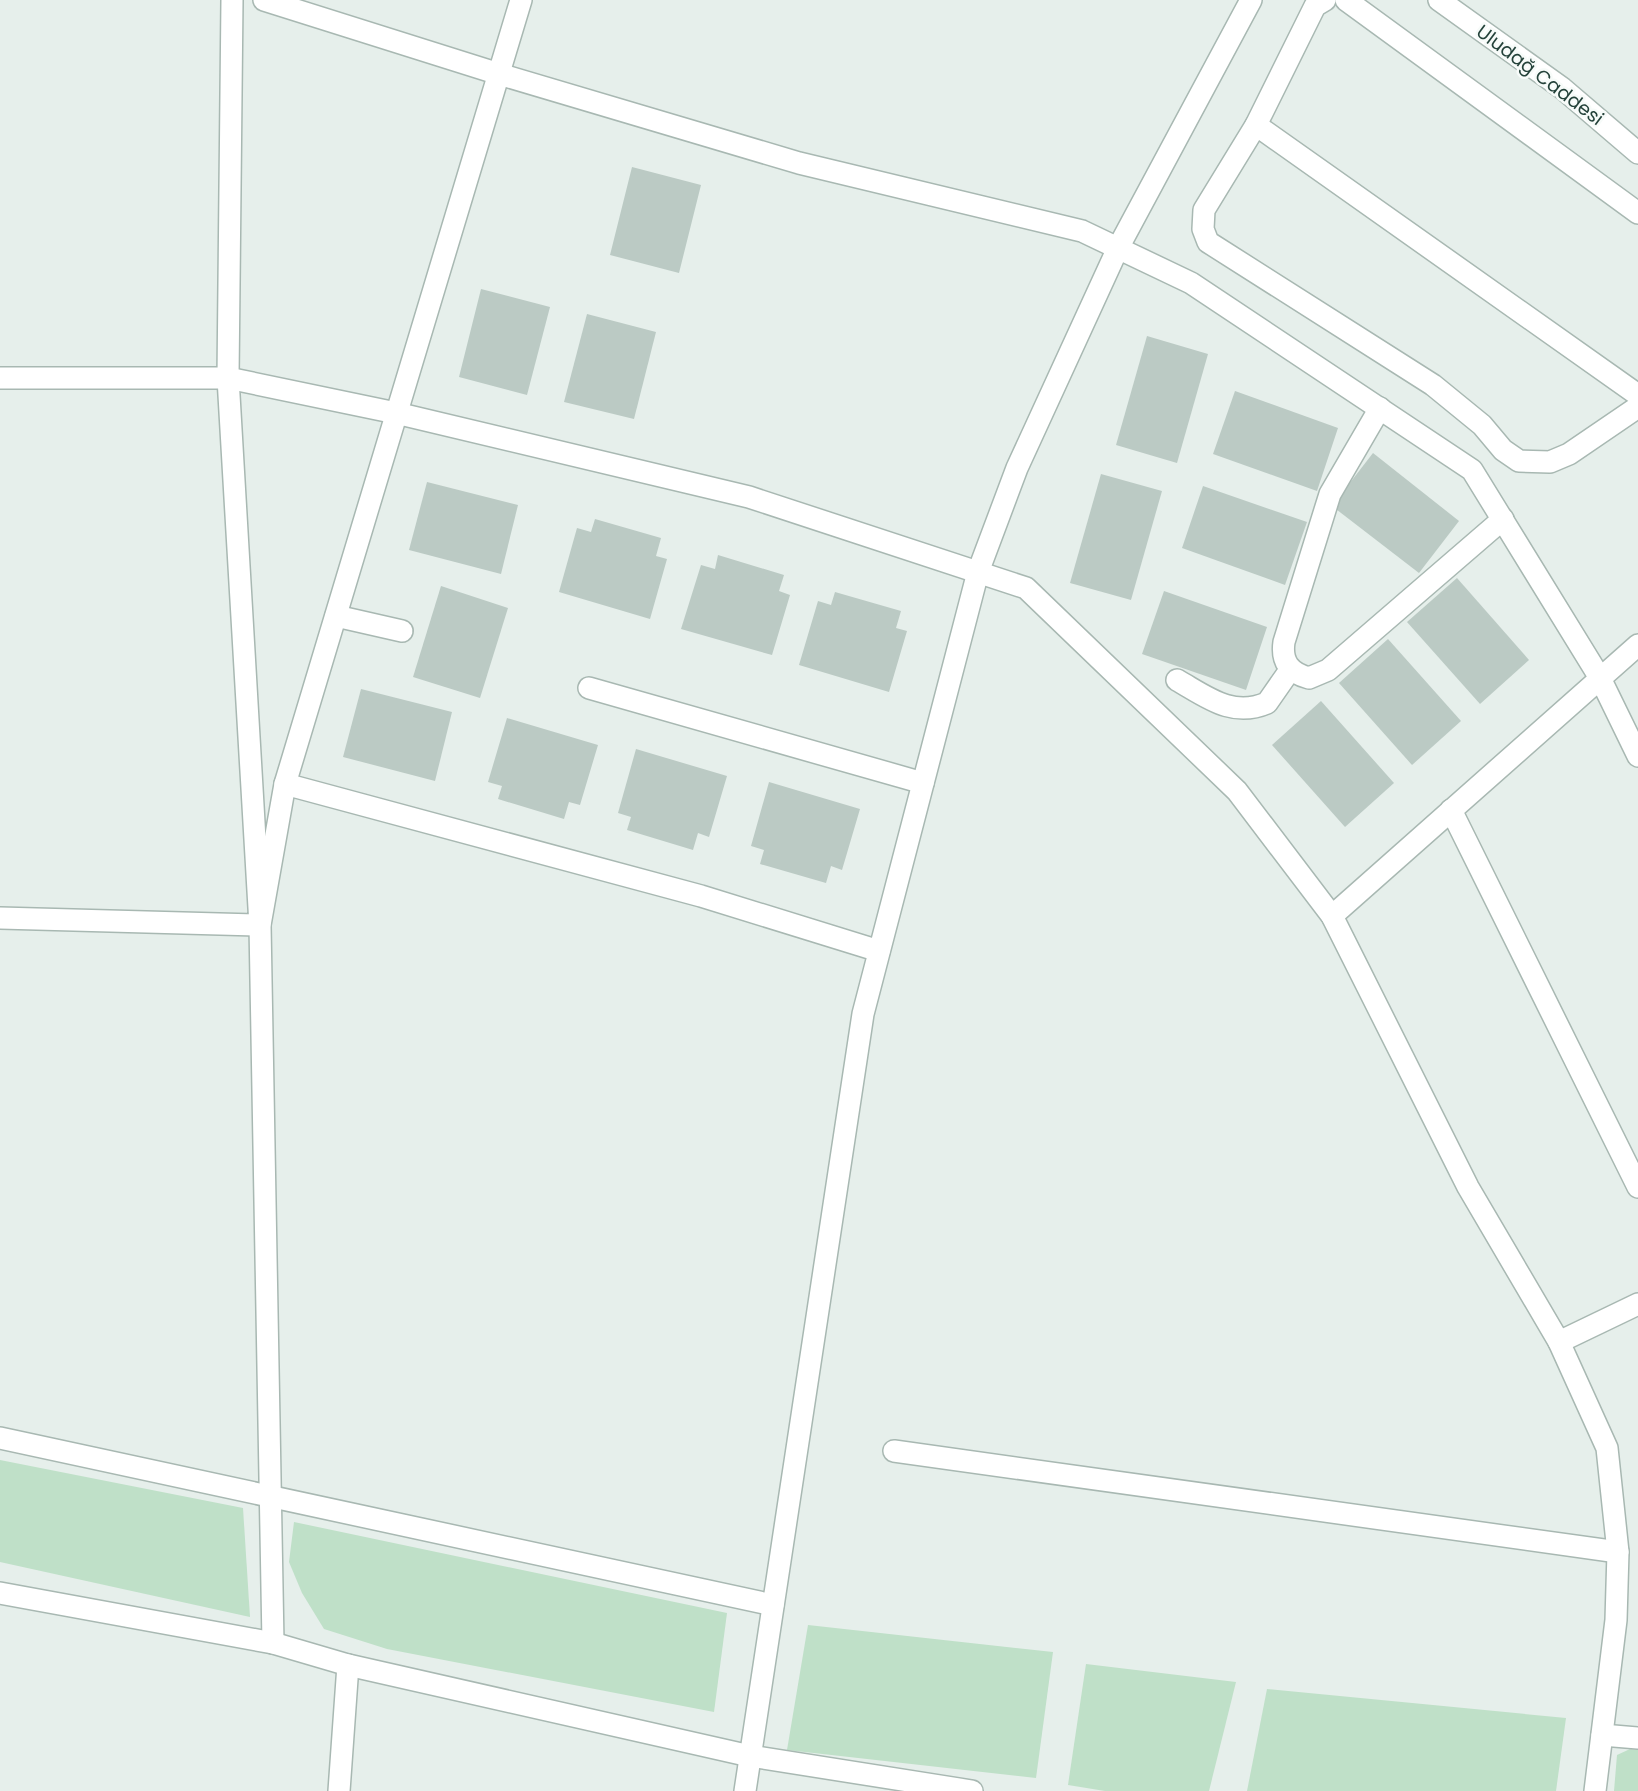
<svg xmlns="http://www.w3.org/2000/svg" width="1638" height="1791" viewBox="0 0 1638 1791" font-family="Poppins,sans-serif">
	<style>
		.green { fill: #bfe0c8 }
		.building { fill: #bbcac4 }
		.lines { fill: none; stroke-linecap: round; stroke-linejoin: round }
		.minor-casing { stroke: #a8b8b2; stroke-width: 24 }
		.minor { stroke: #fff; stroke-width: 21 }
		.labels { text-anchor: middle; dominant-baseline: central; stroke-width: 5; stroke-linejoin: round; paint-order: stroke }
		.street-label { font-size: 19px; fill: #24423a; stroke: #f7fbf9 }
	</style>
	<rect width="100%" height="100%" fill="#e6efeb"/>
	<g class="green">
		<path d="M0,1460l243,48 7,109 -250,-55z"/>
		<path d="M294,1522l433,91 -13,99 -327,-63 -63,-20 -22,-36 -13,-31z"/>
		<path d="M808,1625l245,27 -17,126 -249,-28z"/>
		<path d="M1086,1664l150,18 -27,109h-104l-37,-6z"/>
		<path d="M1267,1689l299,29 -10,73h-309z"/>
		<path d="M1630,1749l8,1v41h-24l3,-36z"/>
	</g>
	<g class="building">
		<path d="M632,167l69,18 -22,88 -69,-18z"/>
		<path d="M481,289l69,18 -23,88 -68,-18z"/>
		<path d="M587,314l69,18 -22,87 -70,-17z"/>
		<path d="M1147,336l61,18 -31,109 -61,-18z"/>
		<path d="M1235,391l103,37 -21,63 -104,-37z"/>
		<path d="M1373,453l86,68 -40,52 -87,-67z"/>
		<path d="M1101,474l61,17 -31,109 -61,-17z"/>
		<path d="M427,482l91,23 -17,69 -92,-24z"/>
		<path d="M1203,486l104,36 -22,63 -103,-37z"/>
		<path d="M595,519l66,19 -5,18 11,3 -17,60 -91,-27 18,-64 14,4z"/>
		<path d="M718,555l66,20 -5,16 11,4 -18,60 -91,-26 20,-64 14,4z"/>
		<path d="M1457,578l72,82 -49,44 -73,-82z"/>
		<path d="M441,586l67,22 -28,90 -67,-21z"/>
		<path d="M1164,591l103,36 -21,63 -104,-36z"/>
		<path d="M835,592l66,19 -5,17 11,3 -18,61 -90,-27 19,-64 13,4z"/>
		<path d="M1388,639l73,82 -49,44 -73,-82z"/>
		<path d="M361,689l91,23 -17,69 -92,-24z"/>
		<path d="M1321,701l73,82 -49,44 -73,-82z"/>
		<path d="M507,718l91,27 -18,60 -11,-3 -5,17 -66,-20 4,-13 -14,-4z"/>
		<path d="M636,749l91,27 -18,61 -11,-4 -5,17 -66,-20 4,-13 -13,-4z"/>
		<path d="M769,782l91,27 -18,61 -11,-4 -5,17 -66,-19 4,-14 -13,-4z"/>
	</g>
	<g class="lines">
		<g class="minor-casing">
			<g id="minor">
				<path d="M264,0l235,74 300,89 283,68 109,52 281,187 128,208 38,78"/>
				<path d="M1325,0l-10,6 -59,119 -52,85 -1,19 5,13 225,143 49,40 21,25 16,11 31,1 19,-8 69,-47"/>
				<path d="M1346,0l292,213"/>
				<path d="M1439,0l123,88 76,65"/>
				<path d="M1256,125l382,270"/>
				<path d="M0,378h228l168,35 353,84 277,91 211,203 95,125 136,271 91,155 48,106 11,104 -2,68 -21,171"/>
				<path d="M1380,408l-50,86 -46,148c-3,20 6,31 25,36l19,-8 175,-151"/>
				<path d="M336,616l66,15"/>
				<path d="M1177,680c30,17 55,38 90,23l23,-33"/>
				<path d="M589,688l334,95"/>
				<path d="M285,784l416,112 178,55"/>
				<path d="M1451,810l187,377"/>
				<path d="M1332,916l306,-271"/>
				<path d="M0,918l260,7 -32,-547 4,-378"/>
				<path d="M1559,1342l79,-38"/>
				<path d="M0,1438l773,167"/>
				<path d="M894,1451l724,101"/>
				<path d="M0,1593l273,50 75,22 402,91 222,35"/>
				<path d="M273,1643l-13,-718 25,-141 236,-784"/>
				<path d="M1602,1735l36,3"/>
				<path d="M339,1791l9,-126"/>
				<path d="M745,1791l118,-777 115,-442 39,-104 101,-220 133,-248"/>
			</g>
		</g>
		<use href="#minor" class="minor"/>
	</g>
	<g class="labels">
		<g class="street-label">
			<text transform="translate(1540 75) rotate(37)">Uludağ Caddesi</text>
		</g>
	</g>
</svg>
